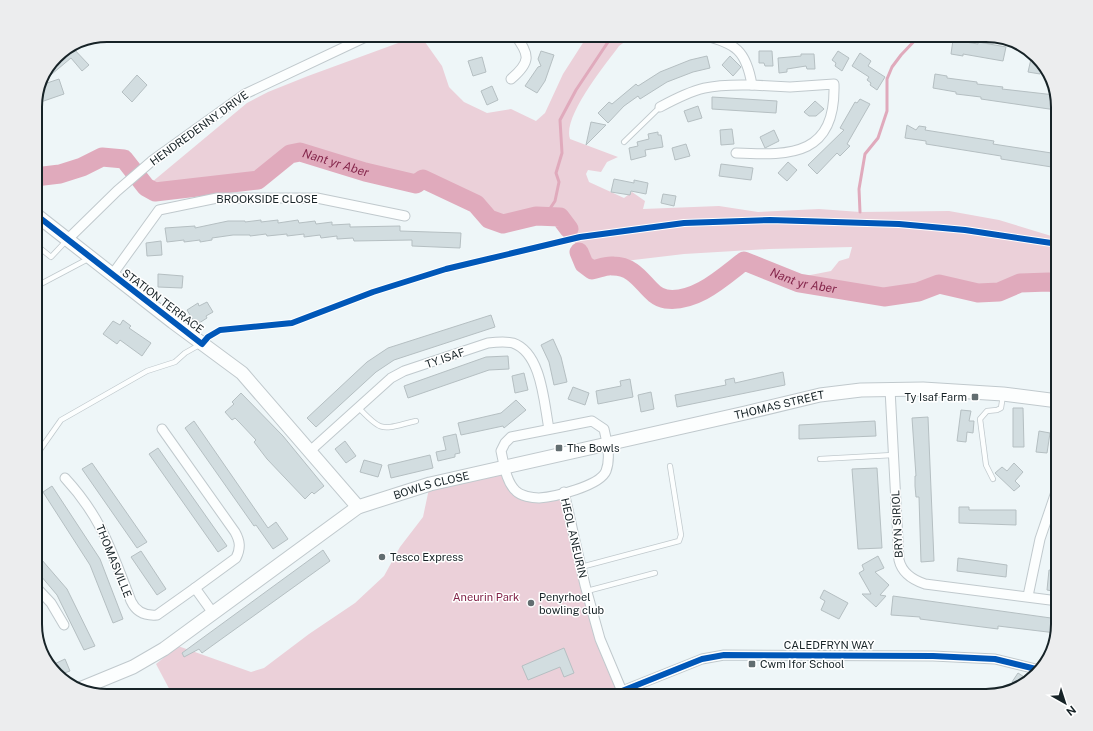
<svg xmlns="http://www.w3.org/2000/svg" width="1093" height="731" viewBox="0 0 1093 731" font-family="'Public Sans',sans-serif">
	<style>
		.green { fill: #ebd0d9 }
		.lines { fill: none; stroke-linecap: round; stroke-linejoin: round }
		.stream { stroke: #e0aabc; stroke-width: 3 }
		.river { stroke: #e0aabc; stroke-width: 19 }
		.building { fill: #d2dde0; stroke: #b5bfc2 }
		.service-casing { stroke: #c0c9cd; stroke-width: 6 }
		.minor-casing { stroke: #c0c9cd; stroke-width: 11 }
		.secondary-casing { stroke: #c0c9cd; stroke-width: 15 }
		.service { stroke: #fcfefe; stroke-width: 4.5 }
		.minor { stroke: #fcfefe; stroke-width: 9 }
		.secondary { stroke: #fcfefe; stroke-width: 13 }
		.cycleway-casing { stroke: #fff; stroke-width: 8 }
		.cycleway { stroke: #0057b8; stroke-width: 6 }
		.poi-dot { fill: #626d70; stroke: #fff; stroke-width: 1.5 }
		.labels { text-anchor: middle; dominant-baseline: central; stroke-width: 3; stroke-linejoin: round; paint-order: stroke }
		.street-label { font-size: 11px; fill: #172327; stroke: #fff }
		.poi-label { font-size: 11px; fill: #172327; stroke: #fff; text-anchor: start }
		.park-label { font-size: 11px; fill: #822449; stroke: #fff }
		.water-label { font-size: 12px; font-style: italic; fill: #85274c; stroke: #fff }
		.rim { fill: none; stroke: #172327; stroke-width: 2 }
	</style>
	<rect width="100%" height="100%" fill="#eef6f8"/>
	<g class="green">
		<path d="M420,35l22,31 7,21 15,15 23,11 24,-4 25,12 9,-8 18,-39 25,-39h65l1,1 -28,5 -7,5c-13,18 -57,71 -49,93l48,18 -11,5 -6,10 -13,-2 -2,4 3,8 35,16 8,-6 13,9 -2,8 76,-3 39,6 61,-3 41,3 89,-1 50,9 59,18v46l-9,-2 -29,1 -21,9 -21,1 -39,-9 -21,8 -34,5 -85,-14 -9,-4 41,-8 8,-10 10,-3 3,-11 -83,2 -85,5 -59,7 -33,9 -8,-6 -15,-35 -9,-12 -24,-1 -33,8 -14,-5 -13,-16 -53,-24 -7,5 -51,-12 -65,-20 -10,2 -32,26 -103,12 -9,-5 101,-84 21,-11 40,-16z"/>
		<path d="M505,467l5,16 15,13 39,-4 21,93 39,111h-451l-17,-32 22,-18 73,26 13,-4 45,-34 46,-31 29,-27 16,-29 23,-30 7,-33z"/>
	</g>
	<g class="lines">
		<g class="stream">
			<path d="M860,212l-1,-23 6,-35 13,-16 9,-27v-32l5,-12 9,-12 19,-20"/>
			<path d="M545,216l10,-15 4,-19 -3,-9 6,-20 -2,-33 16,-30 34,-51 9,-1 1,-3"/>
		</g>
		<g class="river">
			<path id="s1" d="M35,177l25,-3 22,-7 20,-10 22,2 22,28 9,5 103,-12 32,-26 10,-2 65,20 51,12 7,-5 53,25 13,15 14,5 33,-8 24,1 9,12"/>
			<path id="s2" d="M579,252l5,12 8,6c6,-1 14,-5 21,-4 28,0 33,30 53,33 30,4 57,-22 78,-38l55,22 85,14 34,-5 21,-8 39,9 21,-1 21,-9 29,-1 9,2"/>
		</g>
	</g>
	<g class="building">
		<path d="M953,40l25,4v-2l28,5 -3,14 -40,-7v2l-12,-2z"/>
		<path d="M71,46l18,19 -7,6 -11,-13 -25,21 10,-23z"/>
		<path d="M541,51l13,4 -9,26 -8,12 -12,-7 13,-19 3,-1 -3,-7z"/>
		<path d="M759,51h13l1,15h-8l-1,-3h-5z"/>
		<path d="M838,51l11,7 -7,13 -7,-5 1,-3 -4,-3z"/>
		<path d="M860,53l11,8 -3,5 17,11 -8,13 -7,-5 1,-2 -4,-3 2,-3 -17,-11z"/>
		<path d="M801,54h13l1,15h-8l-1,-3 -19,3v3l-8,1 -1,-15 23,-2z"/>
		<path d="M707,56l3,12 -17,4 -26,10 -27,17 -2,-3 -14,10 -16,17 -10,-10 11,-11 3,2 24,-20 2,2 22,-14 30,-12z"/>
		<path d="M730,56l11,11 -8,9 -11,-11z"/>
		<path d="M482,57l4,15 -13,4 -5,-15z"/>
		<path d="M1031,59l6,1 5,5 -2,9 -12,-2z"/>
		<path d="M935,74l12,2v2l30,4v2l26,3 -1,2 53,6 1,15 -75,-11v-2l-25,-3v-2l-23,-4z"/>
		<path d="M137,75l10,10 -15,17 -10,-10z"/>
		<path d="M59,79l5,15 -29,10 9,-20z"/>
		<path d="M492,86l6,14 -11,5 -6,-14z"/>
		<path d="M712,97l65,4 -1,12 -64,-4z"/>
		<path d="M860,99l10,5 -23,40 3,2 -10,10 -3,-3 -20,21 -9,-9 36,-35 -4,-2 15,-26 2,1z"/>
		<path d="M815,101l9,8 -8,7h-7l-5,-4z"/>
		<path d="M698,106l4,12 -14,4 -4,-11z"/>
		<path d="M591,122l15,3 -20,20z"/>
		<path d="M907,125l9,5 3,-4 7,1 -1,3 69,11 -1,3 65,10v14l-57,-9v-3l-75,-12v-3l-21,-3z"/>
		<path d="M732,129l2,15 -13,1 -1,-15z"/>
		<path d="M774,130l5,11 -14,7 -5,-11z"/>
		<path d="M658,132v3h3l2,12 -18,3 1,6 -15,4 -2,-12 9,-2 -1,-4 12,-3 -1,-5z"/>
		<path d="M686,144l4,12 -15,4 -3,-12z"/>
		<path d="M788,162l9,8 -10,11 -9,-8z"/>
		<path d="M721,164l32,4 -2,12 -32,-4z"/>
		<path d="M614,179l20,4v-3l14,3 -2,11 -15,-3 -1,4 -19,-3z"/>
		<path d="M663,194l13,2 -2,10 -13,-3z"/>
		<path d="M261,220v2l17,-2v3l20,-3 1,3 16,-2 1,3 16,-2v3l18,-1v3l50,-1v5l61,2 -1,15 -48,-2v-6l-58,1 -1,-3 -16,1v-3l-16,2 -1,-3 -16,2v-3l-17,2v-2l-20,2 -1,-2 -16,2v-1h-17l-21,3v2l-12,2v-2l-16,2v-2l-17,2 -2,-14 30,-2v2l33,-7h17v1z"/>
		<path d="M161,241l1,14 -15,1 -1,-13z"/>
		<path d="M158,274l25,2 -1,12 -24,-1z"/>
		<path d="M207,302l6,10 -7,4 1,2 -11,7 -9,-15 11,-7 1,3z"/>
		<path d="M491,315l4,12 -101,33 -18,12 -60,55 -9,-9 60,-56 21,-14z"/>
		<path d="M123,320l8,6 -2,2 22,15 -9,13 -22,-16 -3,4 -14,-10 10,-13 7,4z"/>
		<path d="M553,339l8,18 6,25 -13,3 -5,-23 -8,-17z"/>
		<path d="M508,356l1,13 -20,1 -81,28 -4,-12 82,-29z"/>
		<path d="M783,372l2,13 -108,22 -2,-12 51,-10 -1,-5 9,-2 1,5z"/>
		<path d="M524,373l4,17 -13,3 -3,-17z"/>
		<path d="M630,379l3,18 -35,7 -2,-13 25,-5 -1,-5z"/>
		<path d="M573,387l16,6 -4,12 -17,-6z"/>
		<path d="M651,392l3,17 -13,3 -3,-17z"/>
		<path d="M241,393l42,43 41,50 -10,8 -2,-2 -7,7 -38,-40 -13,-17 2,-2 -16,-17 -5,-5 -3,2 -7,-8 9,-8 -2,-2z"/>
		<path d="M516,400l10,10 -22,18 -1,-2 -42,9 -3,-12 43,-10z"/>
		<path d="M1013,408h10l1,39h-11z"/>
		<path d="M961,410l10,1 -2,10h5l-1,12 -6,-1 -1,10 -9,-1z"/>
		<path d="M928,417l6,144 -13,1 -2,-65h-3l-1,-11v-10h1l-4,-58z"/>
		<path d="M194,421l74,107 8,-6 12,17 -15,10 -17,-24 -2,1 -69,-98z"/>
		<path d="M875,421l1,15 -77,3v-14z"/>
		<path d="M1039,431l11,2 -3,20 -11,-1z"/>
		<path d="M456,434l4,19 -5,1v3l-17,4 -2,-9 10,-2 -3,-13z"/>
		<path d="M345,441l11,15 -10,7 -11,-14z"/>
		<path d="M158,448l69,98 -9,6 -69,-98z"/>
		<path d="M430,455l3,13 -42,10 -3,-13z"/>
		<path d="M364,460l18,5 -4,12 -18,-5z"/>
		<path d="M92,463l55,79 -10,6 -55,-79z"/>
		<path d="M1014,463l9,9 -8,9 5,5 -6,5 -19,-18 7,-6 5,4z"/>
		<path d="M877,468l5,80 -24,1 -6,-80z"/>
		<path d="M52,486l48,73 23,60 -10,4 -23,-58 -47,-73z"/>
		<path d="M959,507h10v3h47v15l-57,-2z"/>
		<path d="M323,550l7,11 -128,92 -3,-4 -15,8 -2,-4z"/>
		<path d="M141,551l25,38 -9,6 -26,-38z"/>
		<path d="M35,552l32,37 28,57 -11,4 -27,-55 -22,-26z"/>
		<path d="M1053,554l5,1v37l-11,-2 2,-20h2z"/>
		<path d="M878,556l6,12 -9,4 14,13 -9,10 6,1 -10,11 -14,-13h9l-12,-21 5,-3 -2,-5z"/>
		<path d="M958,558l49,7 -1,12 -49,-6z"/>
		<path d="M824,590l24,13 -9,16 -18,-9 4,-9 -5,-3z"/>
		<path d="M893,596l165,23v6l-2,8 -58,-7v3l-78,-10v-2l-29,-2z"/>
		<path d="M564,648l10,25 -10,4 -4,-10 -32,13 -6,-14z"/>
		<path d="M65,659l5,12 -11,4 -9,-9z"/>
		<path d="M1018,673l11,7 -9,7 -8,-5z"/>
	</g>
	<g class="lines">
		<g class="service-casing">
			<g id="service">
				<path d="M624,142l36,-35"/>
				<path d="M35,244l16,13 16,-17"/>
				<path d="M35,287l53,-28"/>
				<path d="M358,407c25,27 24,22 58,14"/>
				<path d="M35,457l26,-37 86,-49 28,-9 10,-9 16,-9"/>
				<path d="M820,459l73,-4"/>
				<path d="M993,479l-7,-14 -6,-46 7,-8 10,-1 4,-2 2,-13"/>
				<path d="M581,567l98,-26 2,-6 -11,-69"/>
				<path d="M587,591l68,-18"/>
			</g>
		</g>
		<g class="minor-casing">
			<g id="minor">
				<path d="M703,35c33,9 43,15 49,50l38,2 44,-3c2,71 -41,72 -98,69"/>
				<path d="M511,79c20,-17 19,-24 4,-44"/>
				<path d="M660,107c37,-20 50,-23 92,-22"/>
				<path d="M68,239l49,-48 36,-31 92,-66 125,-59"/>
				<path d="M112,275l47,-65 58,-12h100l88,18"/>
				<path d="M890,389l9,171c3,13 14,20 26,24l133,17"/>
				<path d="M592,421l12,8c3,13 7,29 2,42 -6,15 -52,26 -67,27 -7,0 -18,-2 -23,-7 -10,-9 -12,-27 -15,-40l4,-8 6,-6z"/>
				<path d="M162,429l73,103c5,9 6,16 1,26l-41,30"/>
				<path d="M310,451l81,-73 13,-7 84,-28c8,-1 17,-2 25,0 29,10 31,61 36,86"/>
				<path d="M65,478c37,40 47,74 66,123 5,11 14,15 26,14l38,-27 18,25"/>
				<path d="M564,492l21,93 15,54 24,57"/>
				<path d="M35,586l16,17 13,22"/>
				<path d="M1028,596l12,-57 18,-53"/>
				<path d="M622,691l80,-32 22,-4 209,1 62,3 45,11"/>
			</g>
		</g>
		<g class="secondary-casing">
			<g id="secondary">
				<path d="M35,214l138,108 69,51 116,134"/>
				<path id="s3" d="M82,688l51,-21 31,-18 194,-142 72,-23 315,-71 75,-18 41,-5 62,-1 80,5 55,7"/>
			</g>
		</g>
		<use href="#service" class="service"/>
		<use href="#minor" class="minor"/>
		<use href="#secondary" class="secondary"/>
		<g class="cycleway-casing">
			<g id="cycleway">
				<path d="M35,214l167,130 6,-7 12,-7 72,-7 81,-31 73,-23 134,-32 104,-14 86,-3 129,4 66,6 93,14"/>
				<path d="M622,691l80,-32 22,-4 209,1 62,3 45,11"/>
			</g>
		</g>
		<use href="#cycleway" class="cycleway"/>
	</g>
	<g class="poi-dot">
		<rect x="971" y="393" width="8" height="8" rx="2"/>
		<rect x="555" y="444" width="8" height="8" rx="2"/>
		<circle cx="382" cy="557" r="4"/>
		<circle cx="531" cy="603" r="4"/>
		<rect x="748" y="660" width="8" height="8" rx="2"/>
	</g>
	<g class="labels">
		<g class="street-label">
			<text transform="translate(199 128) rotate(-36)">HENDREDENNY DRIVE</text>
			<text x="267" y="199">BROOKSIDE CLOSE</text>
			<text transform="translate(163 301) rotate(37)">STATION TERRACE</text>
			<text transform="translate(445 358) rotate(-19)">TY ISAF</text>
			<text stroke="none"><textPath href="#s3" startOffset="765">THOMAS STREET</textPath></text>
			<text stroke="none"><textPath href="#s3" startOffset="408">BOWLS CLOSE</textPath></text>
			<text transform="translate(897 524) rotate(-93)">BRYN SIRIOL</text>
			<text transform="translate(574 538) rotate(77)">HEOL ANEURIN</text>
			<text transform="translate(114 561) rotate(68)">THOMASVILLE</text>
			<text x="829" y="645">CALEDFRYN WAY</text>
		</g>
		<g class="poi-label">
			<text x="967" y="397" text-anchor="end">Ty Isaf Farm</text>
			<text x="567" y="448">The Bowls</text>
			<text x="390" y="557">Tesco Express</text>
			<text x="539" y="597">Penyrhoel<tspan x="539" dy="13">bowling club</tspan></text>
			<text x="760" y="664">Cwm Ifor School</text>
		</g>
		<g class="park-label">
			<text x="486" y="597">Aneurin Park</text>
		</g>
		<g class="water-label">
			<text stroke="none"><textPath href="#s1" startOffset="331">Nant yr Aber</textPath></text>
			<text stroke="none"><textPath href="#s2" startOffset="261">Nant yr Aber</textPath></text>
		</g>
	</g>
	<path d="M0 0H1093V731H0ZM107 42H986A65 65 0 0 1 1051 107V624A65 65 0 0 1 986 689H107A65 65 0 0 1 42 624V107A65 65 0 0 1 107 42Z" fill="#ecedee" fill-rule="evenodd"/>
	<path class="rim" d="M107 42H986A65 65 0 0 1 1051 107V624A65 65 0 0 1 986 689H107A65 65 0 0 1 42 624V107A65 65 0 0 1 107 42Z"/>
	<g transform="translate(1065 703) rotate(141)" stroke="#ffffff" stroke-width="3" paint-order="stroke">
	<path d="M0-3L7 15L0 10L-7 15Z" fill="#172327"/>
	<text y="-6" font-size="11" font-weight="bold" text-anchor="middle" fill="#172327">N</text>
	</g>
</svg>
